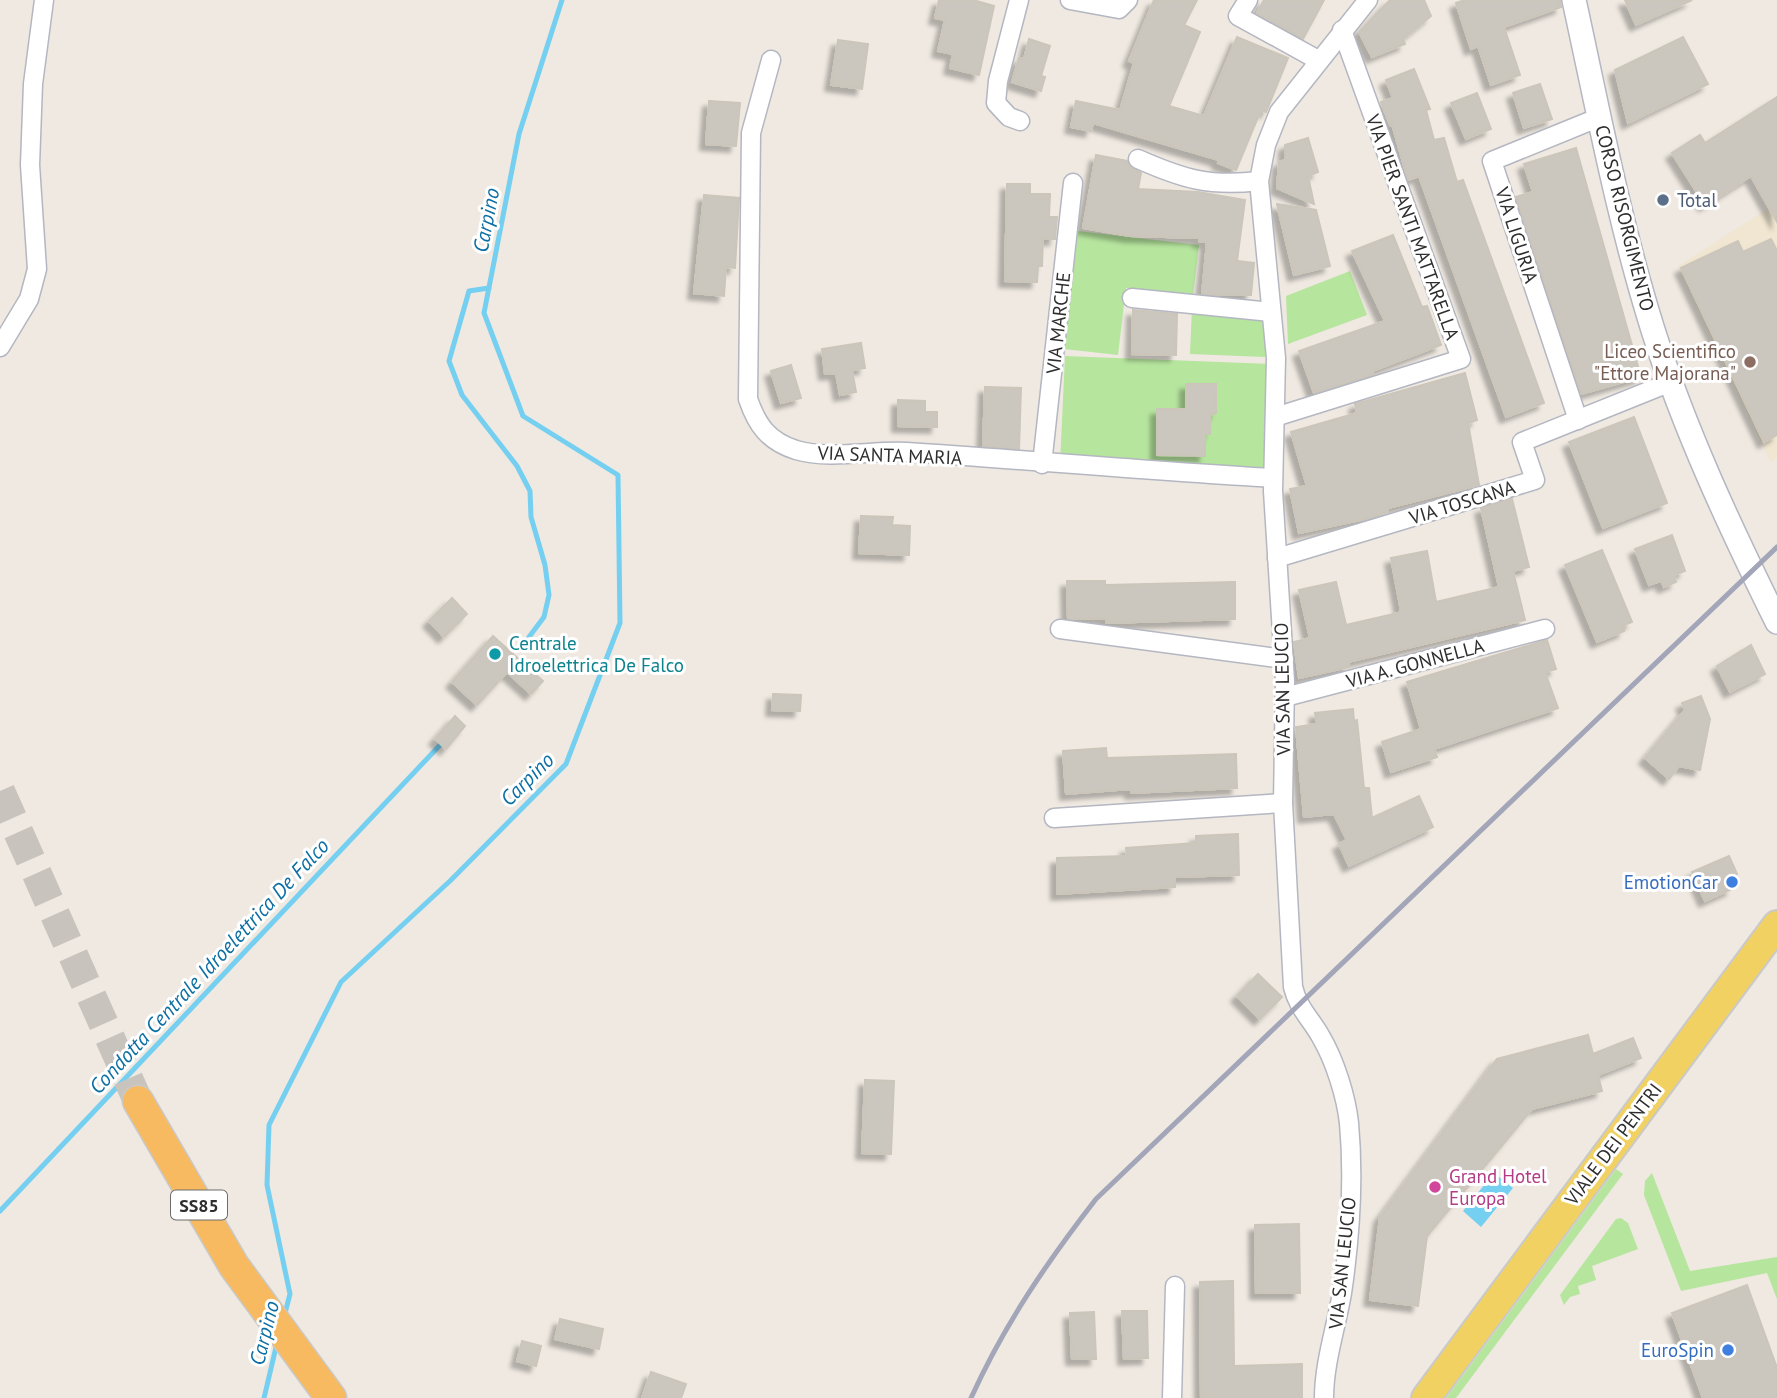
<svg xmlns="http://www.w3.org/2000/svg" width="1777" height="1398" viewBox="0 0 1777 1398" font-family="'PT Sans',sans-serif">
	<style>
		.education { fill: #f0e6d1 }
		.green { fill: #b6e59e }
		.water { fill: #75cff0 }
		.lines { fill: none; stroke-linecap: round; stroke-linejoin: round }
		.stream { stroke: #75cff0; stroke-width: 5 }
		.building { fill: #cbc7bf; stroke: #cbc5ba; stroke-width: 2; filter: url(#shadow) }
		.trunk-tunnel { stroke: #c8c4bd; stroke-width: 30; stroke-dasharray: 30 15; stroke-linecap: butt }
		.minor-casing { stroke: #b4b7c1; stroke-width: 21 }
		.tertiary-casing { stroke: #b4b7c1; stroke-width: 26 }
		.primary-casing { stroke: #c9c9c9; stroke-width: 32 }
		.trunk-casing { stroke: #c9c9c9; stroke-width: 33 }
		.minor { stroke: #fff; stroke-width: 18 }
		.tertiary { stroke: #fff; stroke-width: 23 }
		.primary { stroke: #f2d163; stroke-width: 28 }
		.trunk { stroke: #f8ba60; stroke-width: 30 }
		.rail { stroke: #a3a6b8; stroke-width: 5 }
		.service-dot { fill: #5c6f8a; stroke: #fff; stroke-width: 2.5 }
		.education-dot { fill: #8d6e63; stroke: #fff; stroke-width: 2.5 }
		.culture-dot { fill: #0f9aa8; stroke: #fff; stroke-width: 2.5 }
		.shop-dot { fill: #3f7fe0; stroke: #fff; stroke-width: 2.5 }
		.hotel-dot { fill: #d1479c; stroke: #fff; stroke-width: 2.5 }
		.labels { text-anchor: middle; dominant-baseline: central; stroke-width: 6; stroke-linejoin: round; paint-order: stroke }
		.shield { fill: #fff; stroke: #6d6d6d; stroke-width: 2 }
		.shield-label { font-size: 18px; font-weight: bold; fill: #2e2e2e }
		.service-label { font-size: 19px; fill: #4e5e75; stroke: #fff; text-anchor: start }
		.street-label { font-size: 19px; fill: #2e2e2e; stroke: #fff }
		.education-label { font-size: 19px; fill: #785e54; stroke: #fff; text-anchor: end }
		.culture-label { font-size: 19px; fill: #0d838f; stroke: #fff; text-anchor: start }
		.shop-label { font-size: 19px; fill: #366cbe; stroke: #fff; text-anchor: end }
		.hotel-label { font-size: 19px; fill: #b23c85; stroke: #fff; text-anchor: start }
		.water-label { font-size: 21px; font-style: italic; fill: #0d6fa3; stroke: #fff }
	</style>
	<defs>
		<filter id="shadow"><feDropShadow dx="-6" dy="6" stdDeviation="2" flood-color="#0004"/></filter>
	</defs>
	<rect width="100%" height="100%" fill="#efe9e1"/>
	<path class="education" d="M1777,203v255l-6,5 -93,-197z"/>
	<g class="green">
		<path d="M1078,231l121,14 -6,51 -67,-8 -8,67 -54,-6z"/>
		<path d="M1350,271l17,44 -79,29 -2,-48z"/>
		<path d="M1192,308l75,10 -2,39 -75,-3z"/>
		<path d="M1065,356l206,8 -4,108 -207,-8z"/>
		<path d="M1616,1169l7,5 -167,224h-10z"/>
		<path d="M1652,1173l38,98 87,-14v42l-10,-26 -86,18 -37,-96 1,-14z"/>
		<path d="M1621,1218l7,5 10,26 -46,17 4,14 -18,6 2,8 -10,3 -6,8 -4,-10 56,-76z"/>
	</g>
	<path class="water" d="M1494,1173l19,15 -32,39 -18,-16z"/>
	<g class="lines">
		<g class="stream">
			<path d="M489,288l-20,3 -20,70 13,34 55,71 13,25 1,26 14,48 4,30 -5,22 -15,20"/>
			<path d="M0,1211l441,-467"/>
			<path d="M284,1317l6,-23 -23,-109 2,-60 72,-143 110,-102 115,-116 54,-141 -2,-148 -95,-59 -39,-103 35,-179 43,-134"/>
			<path d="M264,1398l13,-55"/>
		</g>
	</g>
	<g class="building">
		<path d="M939,0h34l21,6 -15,69 -29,-7 3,-14 -15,-3 7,-31 -10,-2z"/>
		<path d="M1154,0h43l-13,25 16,7 -31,74 35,10 33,-79 51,21 -22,54 -5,-2 -25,60 -18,-7 1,-3 -126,-37 -2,8 -20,-4 5,-26 44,9 14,-47 -5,-2z"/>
		<path d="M1264,0h60l-21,39 -46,-26z"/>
		<path d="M1390,0h34l7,16 -28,23 2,5 -33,13 -13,-25z"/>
		<path d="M1465,0h95l1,7 -57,20 16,48 -29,10 -13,-39 -7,3 -15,-46z"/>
		<path d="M1625,0h67l-56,25z"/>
		<path d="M1683,37l25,47 -80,39 -13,-53z"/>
		<path d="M1029,39l21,7 -9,30 4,1 -4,14 -29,-9 7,-24 5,1z"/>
		<path d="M838,40l30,4 -6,45 -31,-4z"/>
		<path d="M1414,69l16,40 -4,1 8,30 10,-2 13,44 6,-2 81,223 -38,14 -87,-241 -11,4 -16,-56 -2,1 -9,-23 12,-4 -7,-18z"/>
		<path d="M1540,84l12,35 -28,9 -11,-35z"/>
		<path d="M1477,93l14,36 -25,10 -15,-36z"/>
		<path d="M1777,97v125l-26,-46 -46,29 -33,-52 28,-18 5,8z"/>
		<path d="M709,101l31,2 -4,43 -30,-2z"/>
		<path d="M1308,138l10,34 -10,4 6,28 -37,-16 2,-26 6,-2v-15z"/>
		<path d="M1576,148l65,229 -60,17 -65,-197 17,-5 -9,-28z"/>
		<path d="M1096,155l31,6 2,5 12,7 -3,16 60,3 47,8 -8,61 17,2 -3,32 -49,-1 5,-52 -8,-1v-3l-69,-2 -47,-8z"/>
		<path d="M1007,184h23v10h20l-1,23h8l-2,22h-12l-1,27h-4l-1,16 -32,-1z"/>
		<path d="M704,195l35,3 -4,70 -9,-1 -2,29 -30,-3z"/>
		<path d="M1277,204l39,6 14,56 -36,9z"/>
		<path d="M1393,235l29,72 5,-1 14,39 -69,26 1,4 -59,18 -15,-42 86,-30 -33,-70z"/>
		<path d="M1771,239l6,12v184l-13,7 -83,-174 57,-27 5,11z"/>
		<path d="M1133,310l44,4 -1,41 -44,-1z"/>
		<path d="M861,343l4,25 -13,2 4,22 -16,3 -4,-22 -11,1 -3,-25z"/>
		<path d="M791,365l10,33 -20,5 -10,-32z"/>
		<path d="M1465,373l12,47 -9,3 11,62 -91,23v4l-23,7 -66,14 -9,-44 17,-3 -16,-54 66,-19 -2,-9z"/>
		<path d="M1186,384h30v29l-6,2v19h-5v22l-48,-1v-46h29z"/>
		<path d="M985,387l36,1 -2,61 -36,-3z"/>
		<path d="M898,400l27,1v11h12v15l-39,-1z"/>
		<path d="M1634,417l33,86 -64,25 -34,-86z"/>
		<path d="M1512,499l17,68 -16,4 12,49 -177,42 1,5 -50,11 -5,-36 16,-4 -11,-48 37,-8 10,43 52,-12 3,-2 -10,-53 36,-7 9,51 63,-15 -18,-79z"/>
		<path d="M861,516l32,1 -1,8 18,1 -1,29 -50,-2z"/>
		<path d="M1672,535l13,36 -11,4 2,7 -12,5 -3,-6 -12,4 -14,-36z"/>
		<path d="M1602,550l30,72 -8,3v6l-27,11 -32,-77z"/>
		<path d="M1067,581h38v4l130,-3v37l-129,4v-5l-38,1z"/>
		<path d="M452,598l15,16 -23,23 -15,-16z"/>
		<path d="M493,636l50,45 -12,13 -24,-22 -30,33 -25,-23z"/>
		<path d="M1547,640l9,29 -11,3 13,36 -124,41 3,8 -46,15 -9,-30 39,-13 -14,-47z"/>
		<path d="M1751,645l14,29 -35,18 -13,-26z"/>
		<path d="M773,694l28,1 -1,16 -28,-1z"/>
		<path d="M1701,696l9,23 -10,51 -21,-4 -10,13 -24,-21 40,-48 -3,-7z"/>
		<path d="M1353,709l1,12 3,-1 7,68h5l3,30 47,-22 14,31 -84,39 -10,-22 8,-4 -13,-26 -30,3 -8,-90 21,-3 -2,-11z"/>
		<path d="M455,716l10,10 -19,23 -11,-10z"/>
		<path d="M1106,748l1,10 129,-4 1,34 -106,5v-4l-65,5 -3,-43z"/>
		<path d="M1238,834l1,41 -64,2v10l-118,7v-36l70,-2 -1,-8 70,-5v-7z"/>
		<path d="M1729,856l8,18 -10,4 5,11 -27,12 -13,-29z"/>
		<path d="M1258,974l24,23 -22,22 -23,-23z"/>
		<path d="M1588,1035l5,19 40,-16 8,20 -43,17 4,16 -70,18 -105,127 -9,70 -48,-6 10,-83 117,-158z"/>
		<path d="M865,1080l29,1 -3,73 -29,-1z"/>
		<path d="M1299,1224l1,69h-44l-1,-68z"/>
		<path d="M1233,1281l1,85 68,-2v34h-101l-1,-116z"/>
		<path d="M1747,1285l30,83v30h-74l-31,-85z"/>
		<path d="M1122,1311h25l1,47 -24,1z"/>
		<path d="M1094,1312l2,47h-24l-2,-46z"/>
		<path d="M560,1319l43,10 -4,20 -44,-10z"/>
		<path d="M522,1341l19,5 -5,20 -19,-5z"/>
		<path d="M651,1372l35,12 -5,14h-39z"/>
	</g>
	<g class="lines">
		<path class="trunk-tunnel" d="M0,791l138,310"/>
		<g class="minor-casing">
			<g id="minor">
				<path d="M1019,0l-21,81 -2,22 13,14 11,4"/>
				<path d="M1070,0l49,9 9,-9"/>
				<path d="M1248,0l-10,16 80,44"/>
				<path d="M771,60l-20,73 -3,266c9,26 20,42 48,51 35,10 75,0 111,2 122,8 244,19 366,26"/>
				<path d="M1138,159c45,20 72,28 121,22"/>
				<path d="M1132,298l139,14"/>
				<path d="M0,347l29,-48 8,-30 -7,-104 3,-81 11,-84"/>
				<path d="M1275,417l186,-58 -119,-329"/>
				<path d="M1578,420l-86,-259 108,-44"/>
				<path d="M1042,464l31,-281"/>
				<path d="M1277,558l258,-78 -13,-38 149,-60"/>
				<path d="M1060,629l224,30"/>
				<path d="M1285,697l260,-68"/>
				<path d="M1054,818l229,-15"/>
				<path d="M1172,1398l3,-112"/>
				<path d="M1324,1398c0,-35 12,-70 18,-105 8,-54 12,-115 7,-170 -3,-27 -14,-62 -28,-86 -10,-18 -23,-29 -28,-50l-10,-184 2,-122 -12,-190 3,-133 -17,-177 7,-36 13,-33 89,-112"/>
			</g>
		</g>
		<g class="tertiary-casing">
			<path id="tertiary" d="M1574,0c24,110 45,222 79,330 32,101 77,197 124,292"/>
		</g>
		<g class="primary-casing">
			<path id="primary" d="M1426,1398l351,-473"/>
		</g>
		<g class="trunk-casing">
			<path id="trunk" d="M138,1101l96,165 97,132"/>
		</g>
		<use href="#minor" class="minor"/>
		<use href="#tertiary" class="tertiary"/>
		<use href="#primary" class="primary"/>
		<use href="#trunk" class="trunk"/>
		<path class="rail" d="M971,1398c33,-73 76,-136 125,-199l681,-652"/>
	</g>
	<circle class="service-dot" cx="1663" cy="200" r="7"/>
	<circle class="education-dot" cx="1750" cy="362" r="7"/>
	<circle class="culture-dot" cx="495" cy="654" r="7"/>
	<g class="shop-dot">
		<circle cx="1732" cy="882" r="7"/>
		<circle cx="1728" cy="1350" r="7"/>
	</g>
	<circle class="hotel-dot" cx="1435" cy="1187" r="7"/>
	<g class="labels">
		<rect class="shield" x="171" y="1190.5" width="56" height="29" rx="5"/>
		<g class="shield-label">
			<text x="199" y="1205">SS85</text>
		</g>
		<g class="service-label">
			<text x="1677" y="200">Total</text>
		</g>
		<g class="street-label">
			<text transform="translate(1625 218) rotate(76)">CORSO RISORGIMENTO</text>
			<text transform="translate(1413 227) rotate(70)">VIA PIER SANTI MATTARELLA</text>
			<text transform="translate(1517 235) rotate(72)">VIA LIGURIA</text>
			<text transform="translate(1058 323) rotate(-84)">VIA MARCHE</text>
			<text transform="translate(890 455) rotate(2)">VIA SANTA MARIA</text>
			<text transform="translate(1462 502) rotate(-17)">VIA TOSCANA</text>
			<text transform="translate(1415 663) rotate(-15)">VIA A. GONNELLA</text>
			<text transform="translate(1282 689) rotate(-91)">VIA SAN LEUCIO</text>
			<text transform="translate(1613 1144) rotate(-53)">VIALE DEI PENTRI</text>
			<text transform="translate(1342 1263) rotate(-84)">VIA SAN LEUCIO</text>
		</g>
		<g class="education-label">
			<text x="1736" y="351">Liceo Scientifico<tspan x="1736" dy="22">"Ettore Majorana"</tspan></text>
		</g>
		<g class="culture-label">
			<text x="509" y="643">Centrale<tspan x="509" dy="22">Idroelettrica De Falco</tspan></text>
		</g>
		<g class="shop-label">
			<text x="1718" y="882">EmotionCar</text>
			<text x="1714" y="1350">EuroSpin</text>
		</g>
		<g class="hotel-label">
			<text x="1449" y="1176">Grand Hotel<tspan x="1449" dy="22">Europa</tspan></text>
		</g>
		<g class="water-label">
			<text transform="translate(486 220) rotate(-79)">Carpino</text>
			<text transform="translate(527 779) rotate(-45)">Carpino</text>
			<text transform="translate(209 966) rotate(-47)">Condotta Centrale Idroelettrica De Falco</text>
			<text transform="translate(264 1333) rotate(-76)">Carpino</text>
		</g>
	</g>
</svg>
